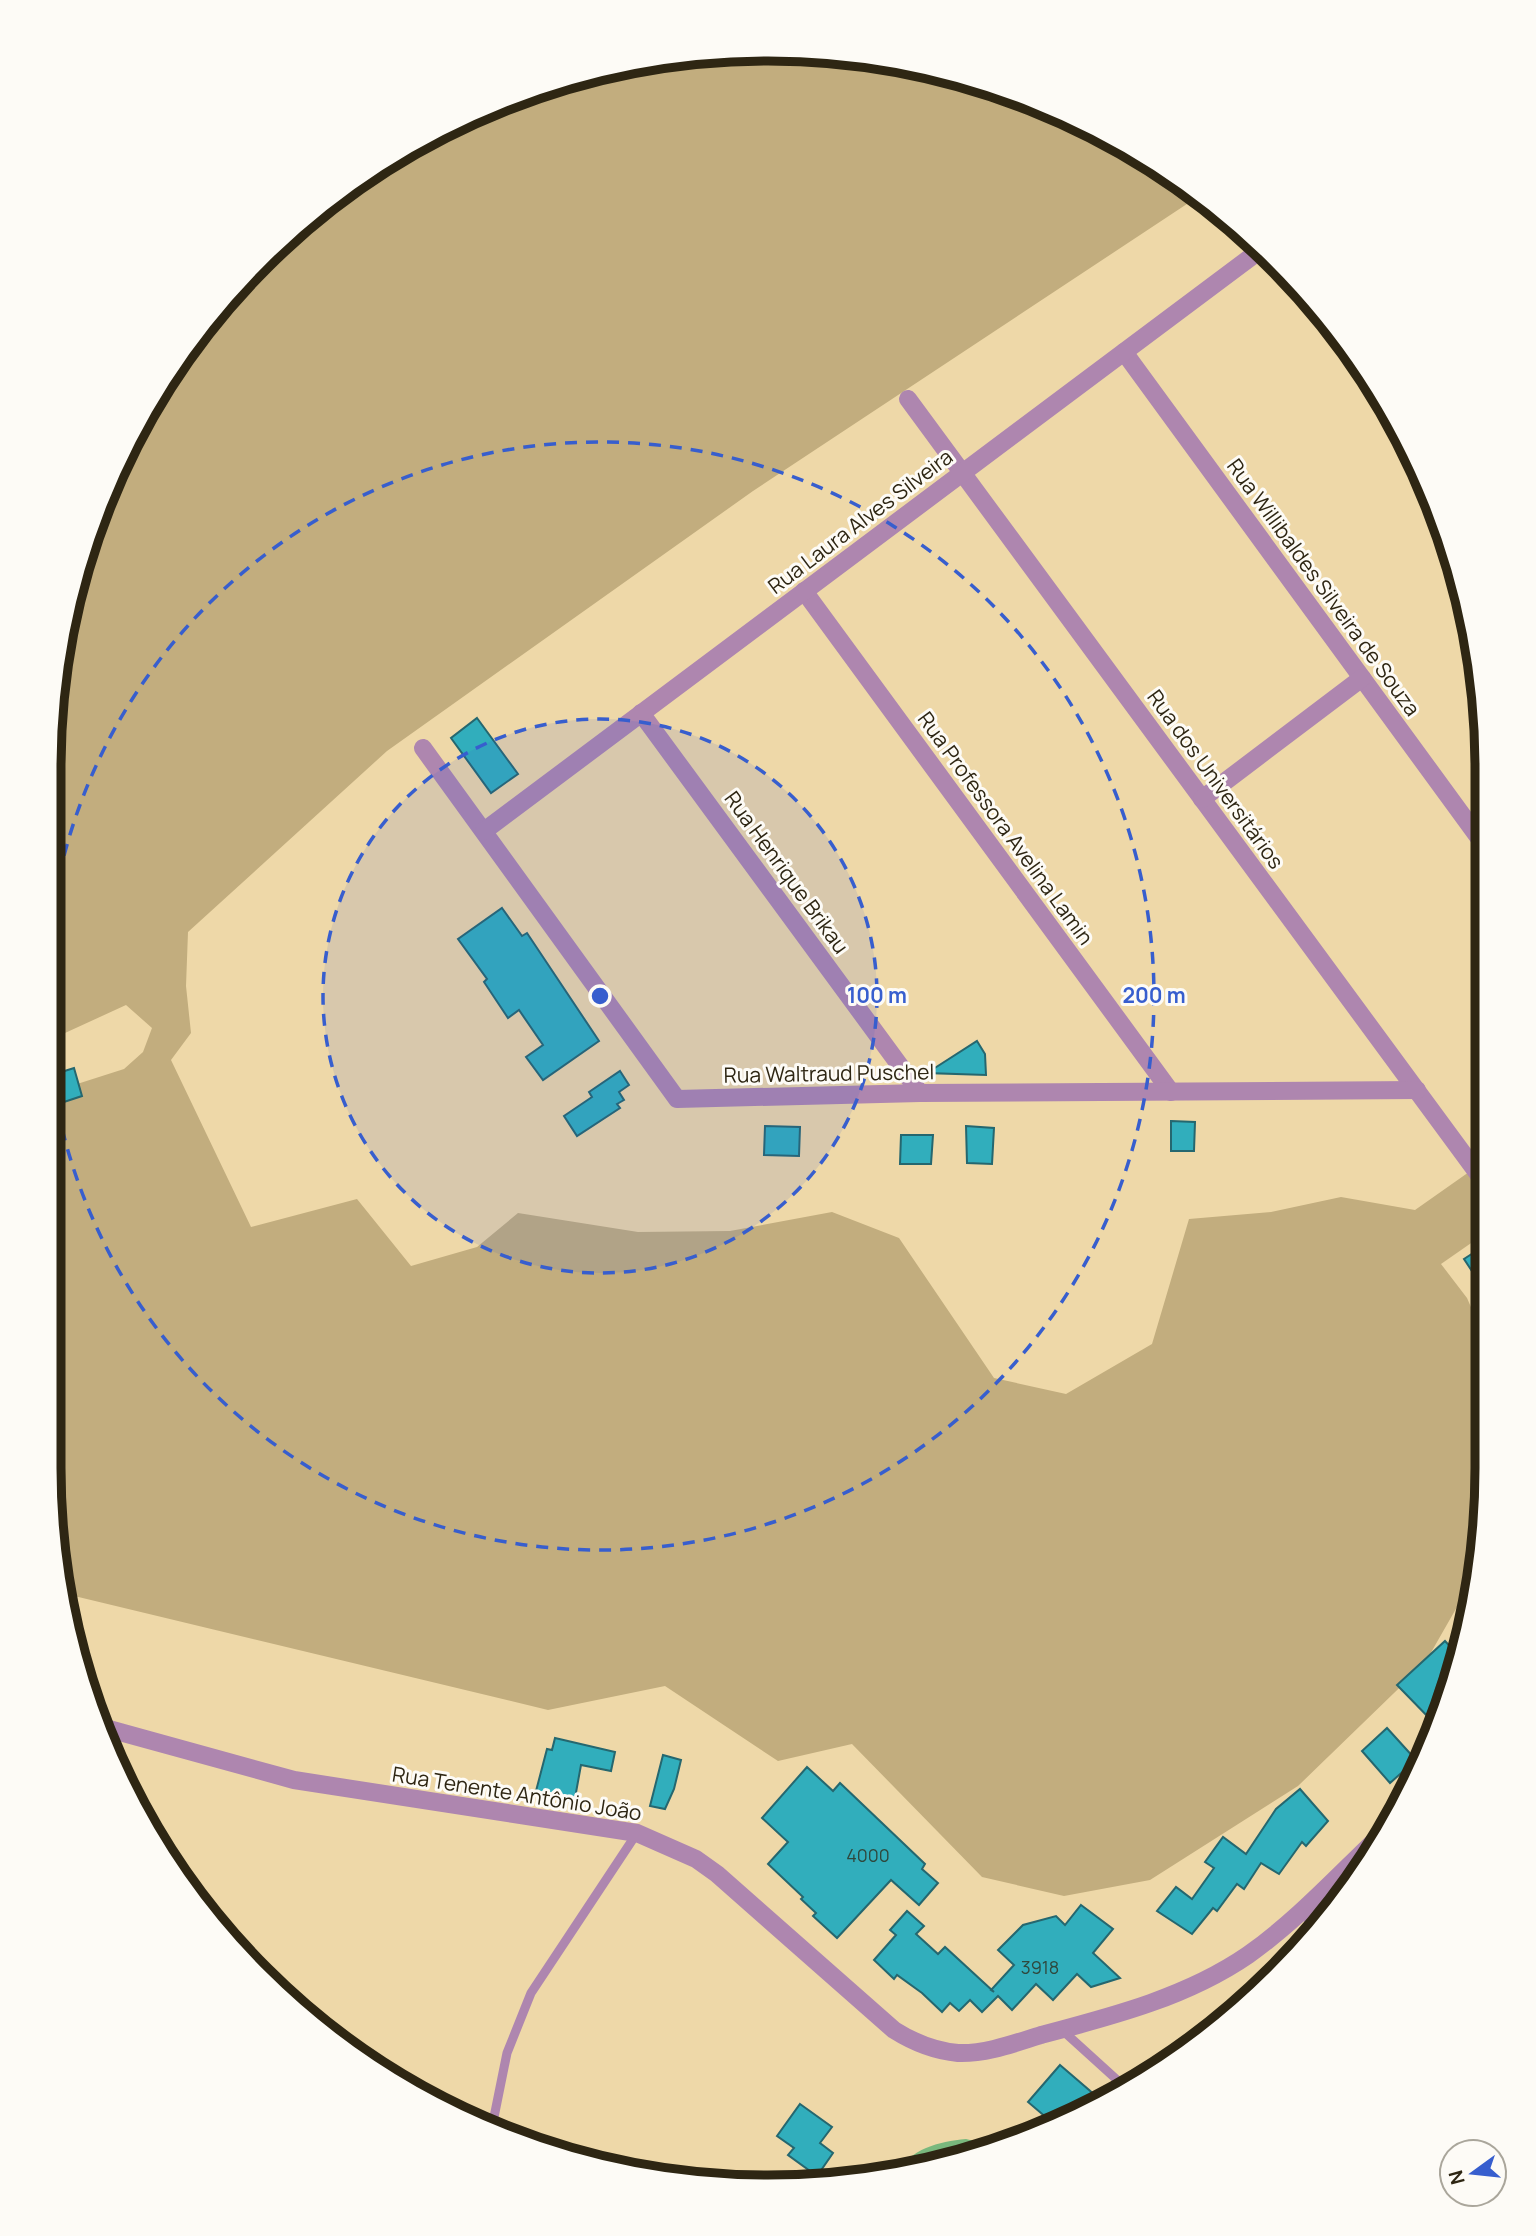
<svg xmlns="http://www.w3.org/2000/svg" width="1536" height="2236" viewBox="0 0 1536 2236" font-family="Manrope,sans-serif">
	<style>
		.green { fill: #c2ad7e }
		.water { fill: #79b87d }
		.building { fill: #31aebc; stroke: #25676f; stroke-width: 2 }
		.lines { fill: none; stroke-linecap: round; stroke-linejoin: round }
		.service { stroke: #ae86af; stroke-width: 9 }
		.minor { stroke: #ae86af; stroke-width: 18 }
		.tertiary { stroke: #ae86af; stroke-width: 18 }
		.ring { fill: none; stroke: #375ece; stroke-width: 3.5; stroke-dasharray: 12 9 }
		.labels { text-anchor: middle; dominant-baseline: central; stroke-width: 6; stroke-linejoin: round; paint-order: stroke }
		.number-label { font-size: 18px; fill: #2f483d }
		.street-label { font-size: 21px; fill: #2e2613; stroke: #fdfbf6 }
		.rim { fill: none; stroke: #2e2613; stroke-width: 9 }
		.centre { fill: #375ece; stroke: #fdfbf6; stroke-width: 3.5 }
		.ring-label { font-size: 21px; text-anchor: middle; font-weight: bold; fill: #375ece; stroke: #fdfbf6; stroke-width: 6; stroke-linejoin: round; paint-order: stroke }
	</style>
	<rect width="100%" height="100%" fill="#eed8a8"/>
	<path class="green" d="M768,49l141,14 135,41 124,66 31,26 -446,295 -366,260 -199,181 -2,54 5,47 -20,27 80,167 106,-28 54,67 66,-19 41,-34 120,19 92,-1 102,-19 67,26 95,140 72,16 86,-50 37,-125 82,-7 70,-15 74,13 54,-38 18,26v34l-46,32 26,34 20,46v124l-10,104 -52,91 -127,123 -148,94 -86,16 -82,-19 -130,-133 -74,17 -113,-75 -117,24 -482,-116 -17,-126v-375l75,-24 19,-17 9,-24 -26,-23 -61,28 -16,2v-267l14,-140 60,-178 74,-119 63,-72 109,-89 124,-66 135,-41z"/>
	<path class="water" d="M966,2139l24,6 -82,28 -13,2c16,-27 43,-33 71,-36z"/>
	<g class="building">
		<path d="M477,718l41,56 -27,19 -40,-55z"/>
		<path d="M502,908l20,28 5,-3 72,108 -56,39 -17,-23 17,-12 -24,-35 -11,8 -24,-36 3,-3 -29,-40z"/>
		<path d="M977,1041l8,13 1,21 -59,-2z"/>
		<path d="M74,1068l8,28 -21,7 -9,-28z"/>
		<path d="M620,1071l9,14 -10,7 5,8 -7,4 3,4 -43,28 -13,-20 28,-19 -3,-5z"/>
		<path d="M1171,1121l24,1 -1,29h-23z"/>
		<path d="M765,1126l35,1 -1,29 -35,-1z"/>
		<path d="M966,1126l28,2 -2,36 -25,-1z"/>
		<path d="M901,1135h32l-2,29h-31z"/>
		<path d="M1487,1244v50l-23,-35z"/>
		<path d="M1445,1641l14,15 -22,70 -40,-41z"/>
		<path d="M1387,1728l29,32 -26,23 -28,-32z"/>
		<path d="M555,1738l60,14 -4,19 -30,-6 -6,33 -39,-7 11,-42 5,1z"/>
		<path d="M663,1755l18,5 -7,29 -9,20 -15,-3z"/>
		<path d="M807,1767l26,24 7,-8 85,81 -3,5 16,14 -19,22 -28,-25 -54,58 -24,-22 3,-3 -15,-14 2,-2 -35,-33 20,-22 -26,-24z"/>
		<path d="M1300,1789l28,32 -22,25 -4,-4 -23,32 -18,-11 -17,26 -7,-5 -20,27 -4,-3 -21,26 -35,-23 19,-24 16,12 22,-31 -9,-6 18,-25 23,17 30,-45z"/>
		<path d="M1081,1905l32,24 -20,24 27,25 -29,9 -14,-13 -24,26 -17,-16 -24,26 -14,-14 -16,16 -12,-12 -11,11 -9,-8 -8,9 -20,-19 -25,-18 -3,4 -20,-19 22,-25 -6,-5 17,-19 17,15 -8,8 22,20 7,-7 49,45 -3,-2 23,-25 -16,-15 25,-25 33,-9 9,9z"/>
		<path d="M1060,2065l43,37 -17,11 -32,11 -26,-22z"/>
		<path d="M800,2104l32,23 -12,16 13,10 -16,23 -29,-21 6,-7 -17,-12z"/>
	</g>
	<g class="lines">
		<g class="service">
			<path d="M1300,1910l16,18"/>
			<path d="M1062,2030l64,58"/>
			<path d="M491,2132l16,-79 24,-60 106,-160"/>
		</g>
		<g class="minor">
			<path d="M1124,352l363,497"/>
			<path d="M908,399l579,787"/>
			<path d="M804,591l367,501"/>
			<path d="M641,713l279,380"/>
			<path d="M423,748l254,351 243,-6 497,-3"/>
			<path d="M1202,799l160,-121"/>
			<path d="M484,831l779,-583"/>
		</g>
		<path class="tertiary" d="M98,1726l196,54 343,53 59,26 21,15 177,156c19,12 41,21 64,23 28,1 57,-10 83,-18 72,-19 146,-38 207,-80 50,-35 94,-84 138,-125"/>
	</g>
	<circle cx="600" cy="996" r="277" fill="#375ece" fill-opacity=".12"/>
	<g class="ring">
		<circle cx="600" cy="996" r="277"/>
		<path d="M49 938A554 554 0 1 1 49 1054"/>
	</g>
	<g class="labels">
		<g class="number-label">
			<text x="868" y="1855">4000</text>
			<text x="1040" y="1967">3918</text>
		</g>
		<g class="street-label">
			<text transform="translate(860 521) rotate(-37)">Rua Laura Alves Silveira</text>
			<text transform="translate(1324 587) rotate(54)">Rua Willibaldes Silveira de Souza</text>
			<text transform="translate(1216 779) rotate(54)">Rua dos Universitários</text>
			<text transform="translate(1006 828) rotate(54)">Rua Professora Avelina Lamin</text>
			<text transform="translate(787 872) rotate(54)">Rua Henrique Brikau</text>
			<text transform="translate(829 1073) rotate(-1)">Rua Waltraud Puschel</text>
			<text transform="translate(517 1793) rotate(9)">Rua Tenente Antônio João</text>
		</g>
	</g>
	<path d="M0 0H1536V2236H0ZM768 61H768A707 707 0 0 1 1475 768V1468A707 707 0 0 1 768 2175H768A707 707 0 0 1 61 1468V768A707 707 0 0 1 768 61Z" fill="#fdfbf6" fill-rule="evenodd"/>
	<path class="rim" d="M768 61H768A707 707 0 0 1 1475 768V1468A707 707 0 0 1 768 2175H768A707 707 0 0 1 61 1468V768A707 707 0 0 1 768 61Z"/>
	<circle cx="600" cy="996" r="10" class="centre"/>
	<g class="ring-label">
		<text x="877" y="1003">100 m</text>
		<text x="1154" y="1003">200 m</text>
	</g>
	<g transform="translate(1473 2173) rotate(255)"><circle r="33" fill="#fdfbf6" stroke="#aaa69b" stroke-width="2"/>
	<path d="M0-5L12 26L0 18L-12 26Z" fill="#375ece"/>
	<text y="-10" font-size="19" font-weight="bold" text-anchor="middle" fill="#2e2613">N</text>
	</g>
</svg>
